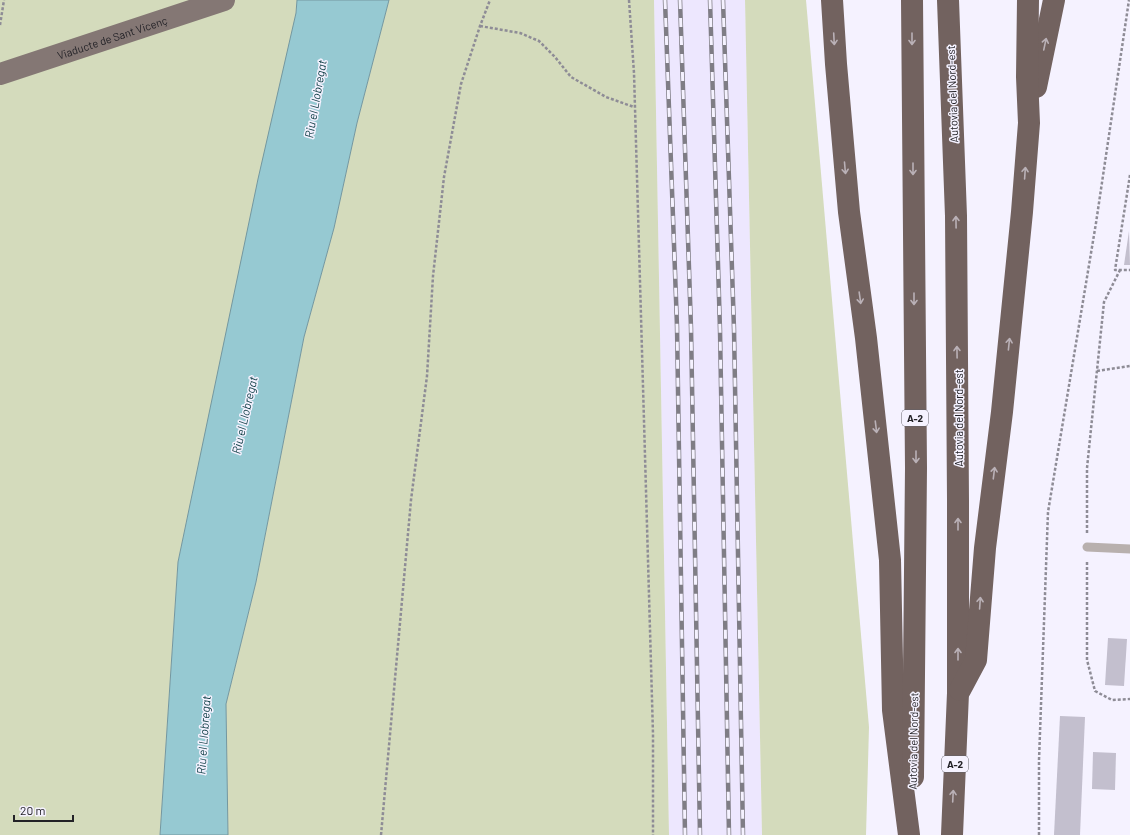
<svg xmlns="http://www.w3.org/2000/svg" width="1130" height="835" viewBox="0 0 1130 835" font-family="Barlow,sans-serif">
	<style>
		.built { fill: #ede7fe }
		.green { fill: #d4dbbc }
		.water { fill: #96c9d2; stroke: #74979f }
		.building { fill: #c3bfce }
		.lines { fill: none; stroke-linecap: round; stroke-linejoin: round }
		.path { stroke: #8e8c96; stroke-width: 2.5; stroke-dasharray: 3 2; stroke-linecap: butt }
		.service { stroke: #b8b0ae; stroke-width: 9 }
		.primary { stroke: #847774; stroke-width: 22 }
		.motorway { stroke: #72625f; stroke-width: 22 }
		.rail-casing { stroke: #7f7d85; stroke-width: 4.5 }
		.rail { stroke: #f5f2ff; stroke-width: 3; stroke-dasharray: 9; stroke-linecap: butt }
		.oneway { stroke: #bab1b7 }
		.labels { text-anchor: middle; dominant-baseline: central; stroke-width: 3; stroke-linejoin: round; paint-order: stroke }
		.shield { fill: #f5f2ff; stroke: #626068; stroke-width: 1 }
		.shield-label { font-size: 10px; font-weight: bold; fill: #232227 }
		.street-label { font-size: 11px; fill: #232227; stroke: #f5f2ff }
		.water-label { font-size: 12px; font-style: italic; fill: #0d3d44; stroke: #f5f2ff }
	</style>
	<rect width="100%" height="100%" fill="#f5f2ff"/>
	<path class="built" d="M654,0h91l17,835h-93z"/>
	<g class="green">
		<path d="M0,0h297l-1,13 -118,549 -18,273h-160z"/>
		<path d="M389,0h265l15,835h-441l-2,-131 30,-122 48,-245 30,-109 23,-105z"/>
		<path d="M745,0h61l63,727 -3,108h-104z"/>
	</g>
	<path class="water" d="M297,0h92l-32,123 -23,105 -30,109 -48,245 -30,122 2,131h-68l18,-273 80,-383 38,-166z"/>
	<g class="building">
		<path d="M1129,231l1,34h-6z"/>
		<path d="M1108,638l19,1 -3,47 -19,-1z"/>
		<path d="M1060,716l25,1 -5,118h-26z"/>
		<path d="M1093,752l23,1 -1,37 -23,-1z"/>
	</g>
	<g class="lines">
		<g class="path">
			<path d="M629,0l5,73 19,661v101"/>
			<path d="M0,25l4,-25"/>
			<path d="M480,26l40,7 19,8 16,16 16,20 35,20 28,10"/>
			<path d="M1130,175l-15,95h15"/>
			<path d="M1097,371l33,-5"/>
			<path d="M1087,533v-65l17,-166 16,-32"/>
			<path d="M1087,562v98l8,31 17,9 18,-1"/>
			<path d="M381,835l30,-335 16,-124 6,-100 11,-99 17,-93 19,-58 10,-26"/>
			<path d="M1039,835v-75l9,-248 48,-289 33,-223"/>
		</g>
		<path class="service" d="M1087,547l43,2"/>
		<path class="primary" id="s1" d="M0,74l224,-74"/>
		<g class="motorway">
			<path d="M832,0l4,64 13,148 17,126 24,222 3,150 16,125"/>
			<path d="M912,0l4,468 -3,309"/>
			<path d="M948,0l8,216 2,284v193l-6,142"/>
			<path d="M1036,87l18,-87"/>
			<path d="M960,690l16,-30 9,-112 17,-136 20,-200 7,-89 -2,-46 1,-77"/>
		</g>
		<g class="rail-casing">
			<g id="rail">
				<path d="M665,0l12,326 8,509"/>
				<path d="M680,0l11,328 9,507"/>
				<path d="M710,0l10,330 9,505"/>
				<path d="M723,0l11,329 9,506"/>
			</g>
		</g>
		<use href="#rail" class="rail"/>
	</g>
	<defs><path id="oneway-shaft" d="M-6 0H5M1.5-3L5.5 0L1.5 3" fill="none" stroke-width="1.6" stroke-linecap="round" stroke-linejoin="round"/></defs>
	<g class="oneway">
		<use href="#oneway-shaft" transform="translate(834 39) rotate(87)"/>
		<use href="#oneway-shaft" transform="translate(912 39) rotate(90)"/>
		<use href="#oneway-shaft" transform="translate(1045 44) rotate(-78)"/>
		<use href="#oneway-shaft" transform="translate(845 168) rotate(85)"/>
		<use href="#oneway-shaft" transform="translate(913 169) rotate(90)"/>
		<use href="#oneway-shaft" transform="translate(1025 173) rotate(-86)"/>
		<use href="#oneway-shaft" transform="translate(956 222) rotate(-91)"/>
		<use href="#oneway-shaft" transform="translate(860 298) rotate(82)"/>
		<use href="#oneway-shaft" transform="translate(914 299) rotate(90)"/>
		<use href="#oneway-shaft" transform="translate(1009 344) rotate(-84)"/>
		<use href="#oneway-shaft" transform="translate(957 352) rotate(-91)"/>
		<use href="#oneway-shaft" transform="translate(876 427) rotate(83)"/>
		<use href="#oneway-shaft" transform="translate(916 457) rotate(90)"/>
		<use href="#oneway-shaft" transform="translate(994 473) rotate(-83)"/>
		<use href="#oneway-shaft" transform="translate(958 524) rotate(-90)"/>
		<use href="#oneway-shaft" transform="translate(980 603) rotate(-86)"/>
		<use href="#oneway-shaft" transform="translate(958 654) rotate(-90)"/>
		<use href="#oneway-shaft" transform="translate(953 796) rotate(-87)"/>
	</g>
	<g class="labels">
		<g class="shield">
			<rect x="902" y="410" width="26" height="16" rx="3"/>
			<rect x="942" y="756" width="26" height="16" rx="3"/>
		</g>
		<g class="shield-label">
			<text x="915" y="418">A-2</text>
			<text x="955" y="764">A-2</text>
		</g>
		<g class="street-label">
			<text stroke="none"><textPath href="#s1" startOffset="118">Viaducte de Sant Vicenç</textPath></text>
			<text transform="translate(952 94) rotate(-92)">Autovia del Nord-est</text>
			<text transform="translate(958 418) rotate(-90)">Autovia del Nord-est</text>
			<text transform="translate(913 741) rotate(-89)">Autovia del Nord-est</text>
		</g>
		<g class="water-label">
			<text transform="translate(315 99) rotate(-80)">Riu el Llobregat</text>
			<text transform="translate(244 415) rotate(-77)">Riu el Llobregat</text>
			<text transform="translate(203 735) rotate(-86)">Riu el Llobregat</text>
		</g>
	</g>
	<path d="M14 815v6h59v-6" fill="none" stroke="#232227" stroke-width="2"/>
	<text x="20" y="815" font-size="12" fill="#232227" stroke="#f5f2ff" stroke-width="3" paint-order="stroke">20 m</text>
</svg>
